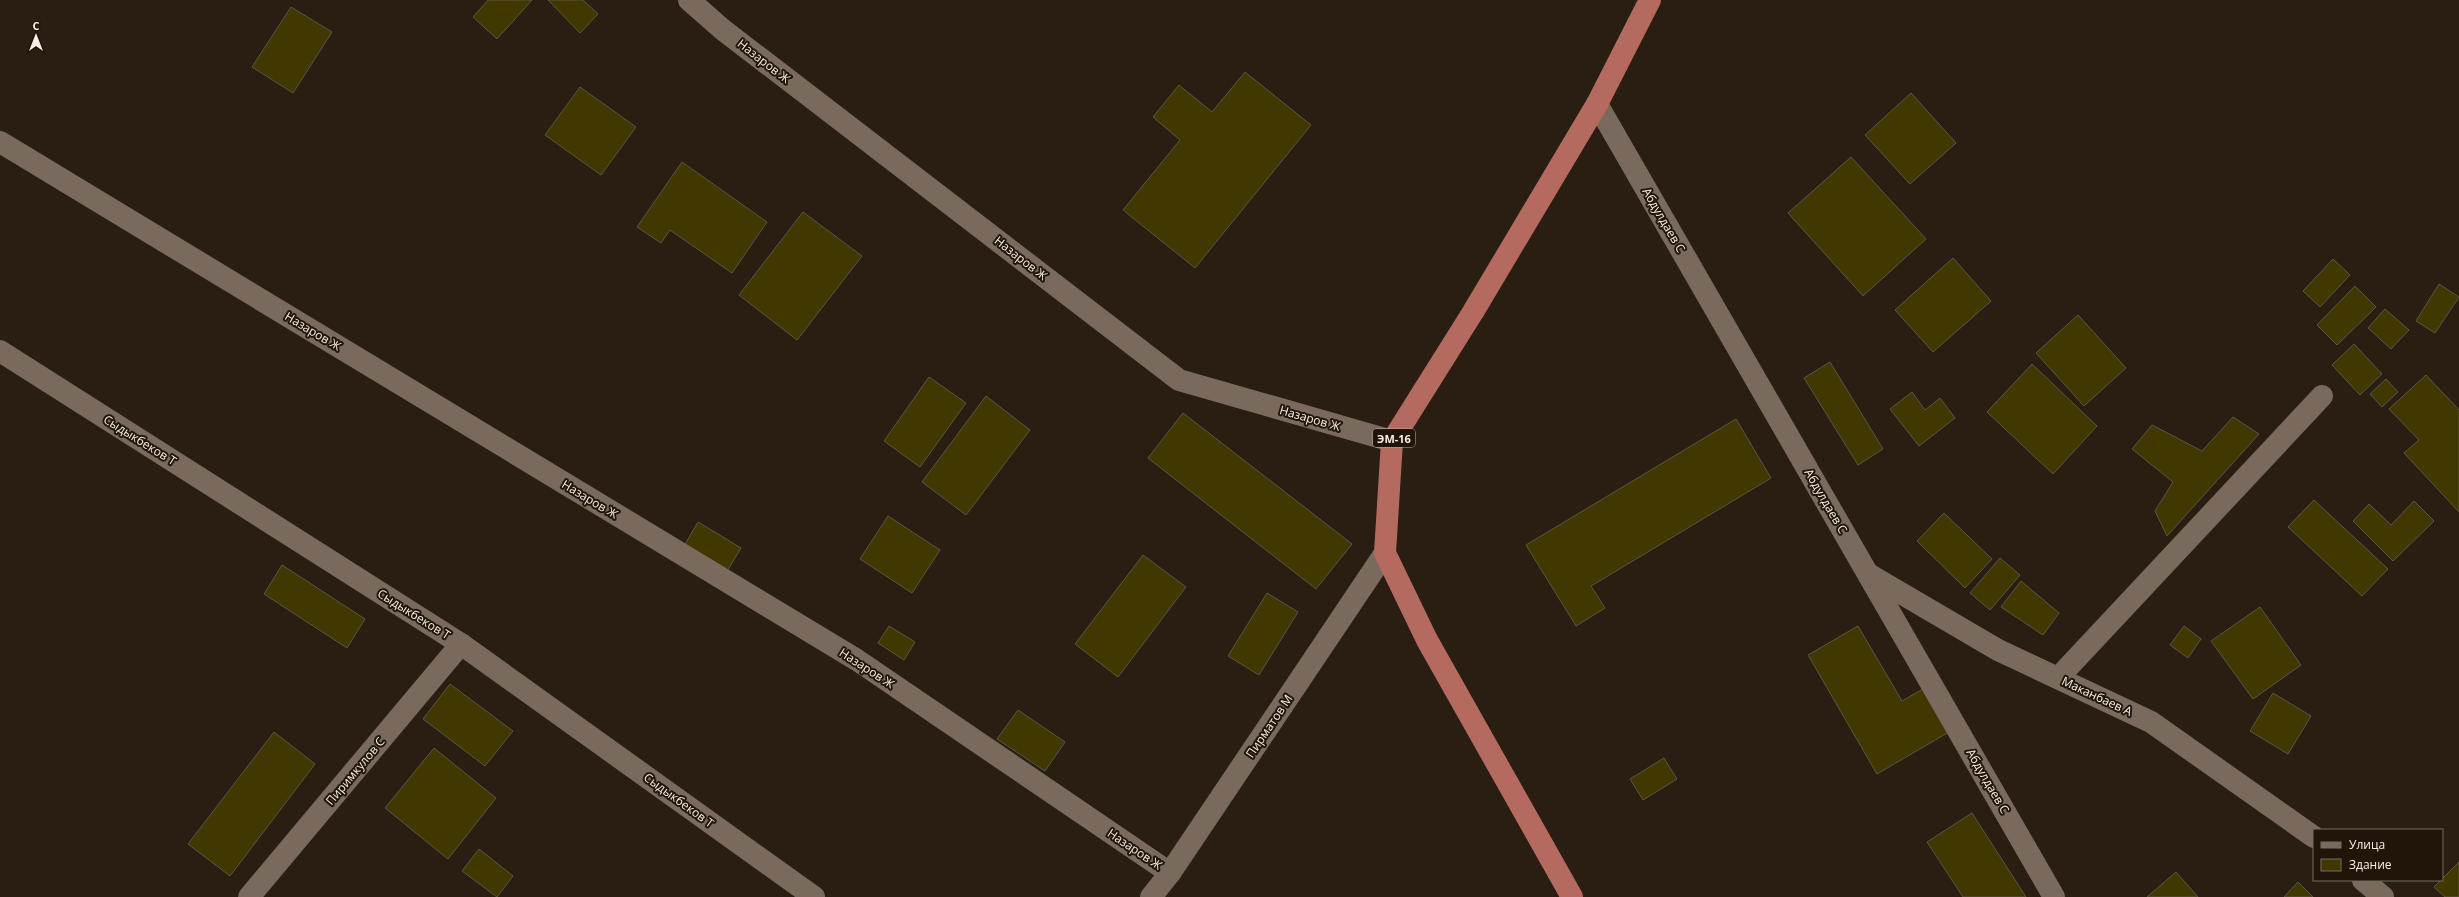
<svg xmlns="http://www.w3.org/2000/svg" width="2459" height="897" viewBox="0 0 2459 897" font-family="'Open Sans',sans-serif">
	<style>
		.building { fill: #413700; stroke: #5a5745 }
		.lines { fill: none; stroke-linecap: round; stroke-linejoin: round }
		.street { stroke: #796a5d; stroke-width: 22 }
		.highway { stroke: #b46a5e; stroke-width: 22 }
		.labels { text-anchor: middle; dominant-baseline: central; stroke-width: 4; stroke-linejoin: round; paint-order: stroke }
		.shield { fill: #21150a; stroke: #b8aea5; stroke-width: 1 }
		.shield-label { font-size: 11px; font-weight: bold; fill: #f9f0e8 }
		.street-label { font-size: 12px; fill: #f9f0e8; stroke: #21150a }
	</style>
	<rect width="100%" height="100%" fill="#2a1e13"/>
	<g class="building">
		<path d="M488,0h44l-35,39 -24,-22z"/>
		<path d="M548,0h35l15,14 -18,19z"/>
		<path d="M291,7l41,25 -39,61 -41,-26z"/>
		<path d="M1245,72l66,53 -116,143 -72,-58 57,-70 -27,-23 26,-32 33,27z"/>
		<path d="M580,87l56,40 -35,48 -56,-40z"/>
		<path d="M1911,93l45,50 -46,41 -45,-49z"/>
		<path d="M1851,157l75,82 -63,57 -75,-83z"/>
		<path d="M682,162l85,60 -35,51 -62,-43 -9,13 -24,-16z"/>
		<path d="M803,212l59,44 -65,84 -58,-45z"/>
		<path d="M1953,258l38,43 -58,51 -38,-42z"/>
		<path d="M2333,259l17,16 -30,32 -17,-16z"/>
		<path d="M2439,284l20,13 -24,36 -19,-12z"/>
		<path d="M2355,286l21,21 -39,38 -20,-20z"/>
		<path d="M2385,309l24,21 -18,19 -23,-21z"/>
		<path d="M2078,315l48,53 -42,38 -48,-53z"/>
		<path d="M2354,344l28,30 -22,21 -28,-30z"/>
		<path d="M1830,362l53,87 -25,16 -54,-87z"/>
		<path d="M2032,364l65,62 -44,48 -66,-62z"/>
		<path d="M2426,375l33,35v102l-55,-59 15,-13 -30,-31z"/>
		<path d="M929,377l37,26 -46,64 -36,-26z"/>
		<path d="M2386,379l12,13 -16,15 -12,-13z"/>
		<path d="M1912,392l13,18 15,-12 15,20 -36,28 -29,-37z"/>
		<path d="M986,396l44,34 -64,85 -44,-33z"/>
		<path d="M1183,413l169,131 -36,45 -168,-131z"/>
		<path d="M2233,417l26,17 -92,102 -12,-25 18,-29 -41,-33 20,-24 50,26z"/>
		<path d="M1736,419l35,59 -180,108 14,22 -29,18 -50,-81z"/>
		<path d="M2314,500l74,69 -26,27 -74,-69z"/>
		<path d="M2414,501l20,20 -41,40 -40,-40 16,-17 22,21z"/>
		<path d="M1944,513l48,46 -27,29 -48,-47z"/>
		<path d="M888,516l52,34 -28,43 -52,-34z"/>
		<path d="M698,522l43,26 -14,23 -43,-25z"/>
		<path d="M1143,555l43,32 -68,90 -43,-33z"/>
		<path d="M2000,558l20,17 -30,35 -20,-17z"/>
		<path d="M282,565l83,54 -18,29 -83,-54z"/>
		<path d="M2021,581l38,32 -16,22 -42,-28z"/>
		<path d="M1267,593l31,19 -39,63 -31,-19z"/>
		<path d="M2260,607l41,58 -48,34 -42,-58z"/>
		<path d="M889,626l26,16 -11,18 -26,-17z"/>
		<path d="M1858,626l44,75 21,-12 26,43 -72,42 -69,-119z"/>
		<path d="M2184,626l17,13 -13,19 -18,-13z"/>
		<path d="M450,684l63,47 -28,35 -62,-47z"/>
		<path d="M2273,693l38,23 -23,38 -38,-23z"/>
		<path d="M1018,710l47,32 -20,29 -48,-32z"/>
		<path d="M274,732l41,32 -85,112 -42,-32z"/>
		<path d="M434,748l62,50 -48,61 -63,-51z"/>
		<path d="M1664,758l13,21 -34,21 -13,-21z"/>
		<path d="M1972,813l54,84h-63l-36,-55z"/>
		<path d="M479,849l34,27 -16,21 -35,-26z"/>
		<path d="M2459,862v35h-14l-11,-10z"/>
		<path d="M2176,872l22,25h-51z"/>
		<path d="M2298,882l15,15h-29z"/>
	</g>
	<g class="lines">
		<g class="street">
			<path d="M689,0l33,29 457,351 213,61"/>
			<path d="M1597,104l457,793"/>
			<path d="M0,142l857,518 313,213"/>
			<path d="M0,351l461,293 353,253"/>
			<path d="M1870,575l128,75 153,72 163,115"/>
			<path d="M2058,678l264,-282"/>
			<path d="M2363,880l20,17"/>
			<path d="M249,897l212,-253"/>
			<path d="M1151,897l19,-24 215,-320"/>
		</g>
		<path class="highway" d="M1572,897l-145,-257 -42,-87 7,-112 81,-129 124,-208 53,-104"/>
	</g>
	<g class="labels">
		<rect class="shield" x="1373" y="429" width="42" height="18" rx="3"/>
		<g class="shield-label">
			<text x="1394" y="438">ЭМ-16</text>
		</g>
		<g class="street-label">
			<text transform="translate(764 61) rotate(38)">Назаров Ж</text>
			<text transform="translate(1664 220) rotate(60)">Абдулдаев С</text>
			<text transform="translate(1021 258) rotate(38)">Назаров Ж</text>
			<text transform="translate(313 331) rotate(31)">Назаров Ж</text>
			<text transform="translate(1310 418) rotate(16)">Назаров Ж</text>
			<text transform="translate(140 440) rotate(32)">Сыдыкбеков Т</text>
			<text transform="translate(590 499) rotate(31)">Назаров Ж</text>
			<text transform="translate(1826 501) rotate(60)">Абдулдаев С</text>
			<text transform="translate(414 614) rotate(32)">Сыдыкбеков Т</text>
			<text transform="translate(867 668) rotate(33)">Назаров Ж</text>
			<text transform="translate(2097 696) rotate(25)">Маканбаев А</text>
			<text transform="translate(1269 726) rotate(-56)">Пирматов М</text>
			<text transform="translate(355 771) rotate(-50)">Пиримкулов С</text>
			<text transform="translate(1988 781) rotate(60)">Абдулдаев С</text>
			<text transform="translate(679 800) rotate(36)">Сыдыкбеков Т</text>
			<text transform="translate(1135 849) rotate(34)">Назаров Ж</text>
		</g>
	</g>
	<rect x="2313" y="829" width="130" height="52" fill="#21150a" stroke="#776d63"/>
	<rect x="2321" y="842" width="20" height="6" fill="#796a5d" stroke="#776d63"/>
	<text x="2349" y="849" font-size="12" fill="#f9f0e8">Улица</text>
	<rect x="2321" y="859" width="20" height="12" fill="#413700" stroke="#776d63"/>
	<text x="2349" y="869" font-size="12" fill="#f9f0e8">Здание</text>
	<g transform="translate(36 36)" stroke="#21150a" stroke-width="3" paint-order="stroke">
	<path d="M0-3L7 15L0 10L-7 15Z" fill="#f9f0e8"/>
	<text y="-6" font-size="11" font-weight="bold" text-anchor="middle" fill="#f9f0e8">С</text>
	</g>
</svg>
